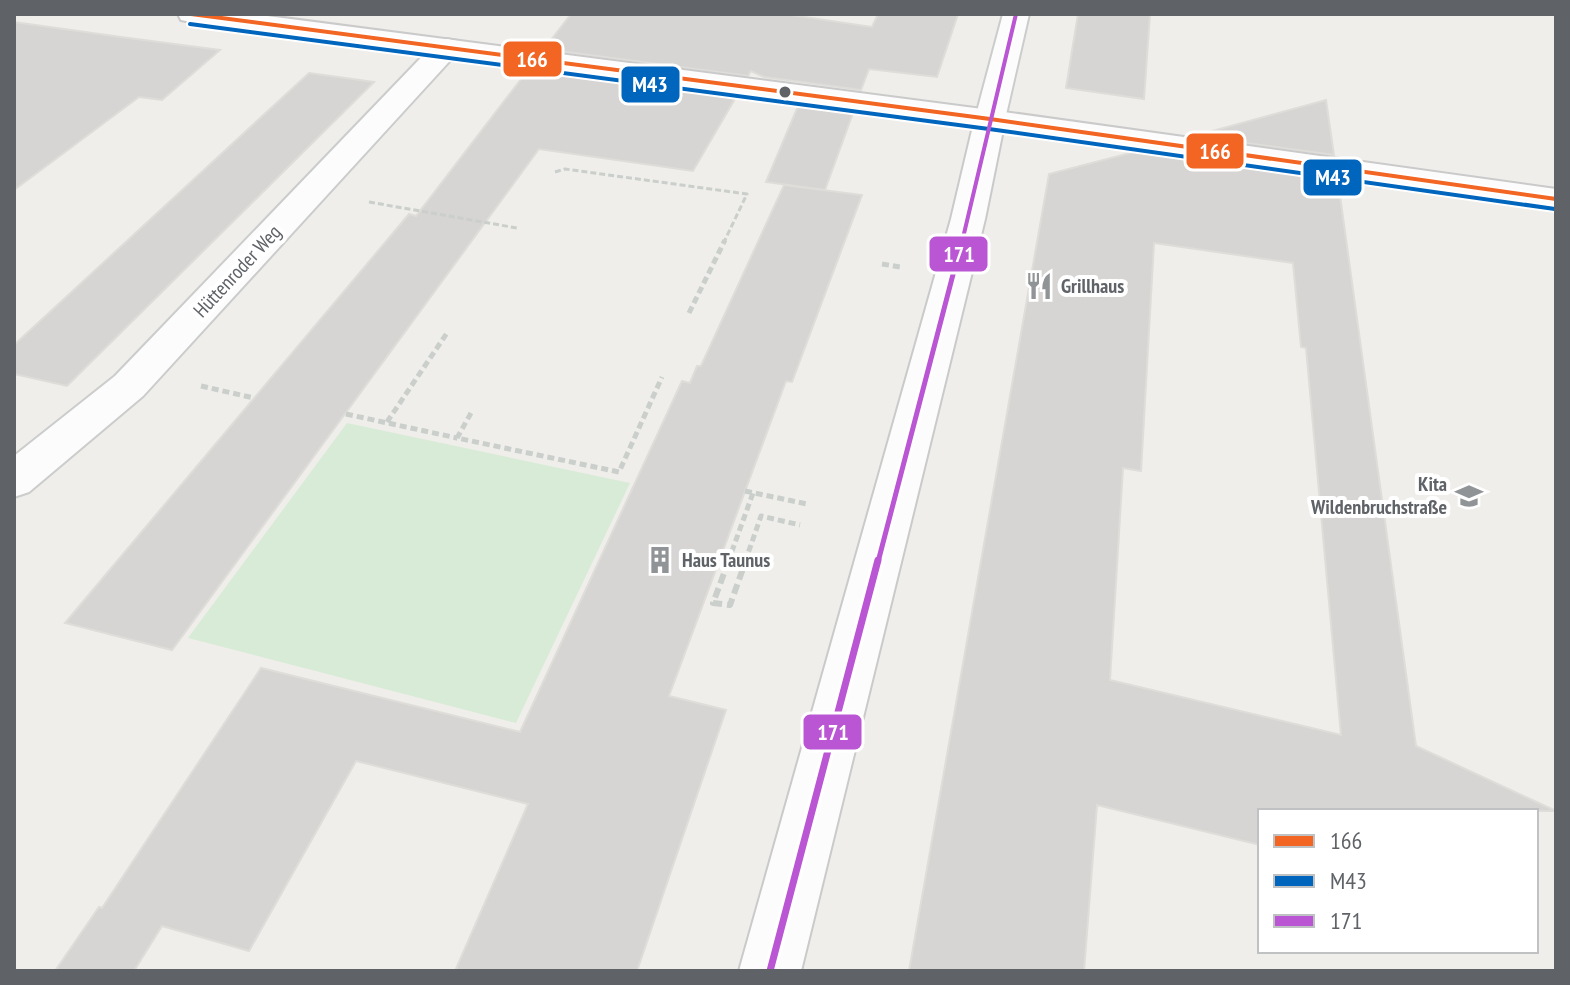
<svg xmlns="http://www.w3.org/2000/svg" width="1570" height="985" viewBox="0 0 1570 985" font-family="'PT Sans Narrow',sans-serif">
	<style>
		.green { fill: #d8ebd6 }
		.building { fill: #d6d5d3; stroke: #deddd9; stroke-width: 2; fill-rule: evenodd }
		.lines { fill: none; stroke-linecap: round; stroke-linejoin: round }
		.street-casing { stroke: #cbcccc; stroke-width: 4 }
		.secondary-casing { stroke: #cacacb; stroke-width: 4 }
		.path-far2 { stroke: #cacfcc; stroke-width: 3; stroke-dasharray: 6 3; stroke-linecap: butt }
		.path-far1 { stroke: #cacfcc; stroke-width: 5; stroke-dasharray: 7 4; stroke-linecap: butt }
		.path { stroke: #cacfcc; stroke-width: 6; stroke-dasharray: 10 5; stroke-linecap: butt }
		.street { fill: #fdfcfc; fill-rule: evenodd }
		.secondary { fill: #fdfcfc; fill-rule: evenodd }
		.bus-1-casing { stroke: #fff; stroke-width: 8 }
		.bus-2-casing { stroke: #fff; stroke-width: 8 }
		.bus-3-far2-casing { stroke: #fff; stroke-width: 8 }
		.bus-3-far1-casing { stroke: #fff; stroke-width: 10 }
		.bus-3-casing { stroke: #fff; stroke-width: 13 }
		.bus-1 { stroke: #f26522; stroke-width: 4 }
		.bus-2 { stroke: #0065bd; stroke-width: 4 }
		.bus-3-far2 { stroke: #ba55d3; stroke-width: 4 }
		.bus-3-far1 { stroke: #ba55d3; stroke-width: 5 }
		.bus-3 { stroke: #ba55d3; stroke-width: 7 }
		.bus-dot { fill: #5f6368; stroke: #fff; stroke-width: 3 }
		.labels { text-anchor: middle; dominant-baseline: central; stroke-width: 8; stroke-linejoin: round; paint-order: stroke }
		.street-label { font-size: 20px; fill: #5f6368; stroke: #fff }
		.poi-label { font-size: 20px; font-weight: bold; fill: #5f6368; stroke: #fff; text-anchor: start }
		.line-badge { stroke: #fff; stroke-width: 3 }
		.badge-label { font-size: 22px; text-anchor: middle; font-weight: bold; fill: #fff }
	</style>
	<rect width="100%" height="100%" fill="#efeeea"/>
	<path class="green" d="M347,423l283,60 -114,240 -328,-85z"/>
	<g class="building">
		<path d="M571,14h213l88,13 6,-13h80l-21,63 -68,-8 -8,21 -97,-13 -13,-6 -3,5 -204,-27z"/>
		<path d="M1078,14h72l-6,85 -78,-11z"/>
		<path d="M14,22l107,15 99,13 -58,50 -23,-3 -125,93z"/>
		<path d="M528,70l208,27 -43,74 -154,-22 -367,501 -107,-27 344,-409 7,2z"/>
		<path d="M309,73l65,9 -307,304 -53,-12v-29z"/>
		<path d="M1326,100l8,55 -140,-19z"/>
		<path d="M798,106l55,7 -28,77 -59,-8z"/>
		<path d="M1134,152l204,29 78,565 140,65h-296v34l-163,-40 -13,166h-175l140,-797zM1154,243l139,20 8,84 5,1 35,387 -231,-55 13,-212 18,3z"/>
		<path d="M784,185l78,10 -70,187 -6,-1 -117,315 57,14 -89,261h-182l73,-167 -172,-43 -107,190 -87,-25 -28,45h-79l44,-64 3,1 159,-240 259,64 162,-351 8,2 7,-17h4z"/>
	</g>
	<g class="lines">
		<g class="street-casing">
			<g id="street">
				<path d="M1003,14h26l-24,105 -4,6h-22l-4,-6z"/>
				<path d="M447,39l10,2 4,6 -4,6 -314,343 -114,96 -15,5v-41l101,-80 322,-335z"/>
			</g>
		</g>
		<g class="secondary-casing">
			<path id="secondary" d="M178,14h75l737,96 566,79v20l-553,-79 -18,89 -184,752h-62l212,-752 22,-93 -782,-104 -10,-2z"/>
		</g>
		<g class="path-far2">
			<path d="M555,172l10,-3 182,25 -23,48"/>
			<path d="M369,202l148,26"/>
		</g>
		<g class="path-far1">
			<path d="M882,264l18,3"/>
			<path d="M689,313l36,-73"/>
			<path d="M201,386l53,12"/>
			<path d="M471,413l-14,25 162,34 43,-95"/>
			<path d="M346,414l111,24"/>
			<path d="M387,422l60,-89"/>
			<path d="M745,491l62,13"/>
			<path d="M728,562l25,-69"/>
			<path d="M745,562l16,-46 39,9"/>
		</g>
		<path class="path" d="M729,560l-16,43 17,2 16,-45"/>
		<use href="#street" class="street"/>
		<use href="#secondary" class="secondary"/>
		<g class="bus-1-casing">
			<path id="bus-1" d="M191,14l799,105 566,80"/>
		</g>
		<g class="bus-2-casing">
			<path id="bus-2" d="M190,24l799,105 566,80"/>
		</g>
		<g class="bus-3-far2-casing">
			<path id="bus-3-far2" d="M962,242l54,-228"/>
		</g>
		<g class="bus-3-far1-casing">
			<path id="bus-3-far1" d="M878,562l84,-322"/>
		</g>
		<g class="bus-3-casing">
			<path id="bus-3" d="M770,971l108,-411"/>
		</g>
		<use href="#bus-1" class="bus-1"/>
		<use href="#bus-2" class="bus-2"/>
		<use href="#bus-3-far2" class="bus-3-far2"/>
		<use href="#bus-3-far1" class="bus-3-far1"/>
		<use href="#bus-3" class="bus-3"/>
	</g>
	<defs>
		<g id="restaurant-bare" transform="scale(2.16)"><path d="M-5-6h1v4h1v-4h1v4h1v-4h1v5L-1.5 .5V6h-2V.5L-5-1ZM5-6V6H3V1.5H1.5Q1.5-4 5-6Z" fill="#919496" stroke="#fff" stroke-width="2.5" paint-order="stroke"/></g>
		<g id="school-bare" transform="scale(2.16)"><path d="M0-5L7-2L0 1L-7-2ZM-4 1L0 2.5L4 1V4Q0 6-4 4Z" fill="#919496" stroke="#fff" stroke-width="2.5" paint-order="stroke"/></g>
		<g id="building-bare" transform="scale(2.16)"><path d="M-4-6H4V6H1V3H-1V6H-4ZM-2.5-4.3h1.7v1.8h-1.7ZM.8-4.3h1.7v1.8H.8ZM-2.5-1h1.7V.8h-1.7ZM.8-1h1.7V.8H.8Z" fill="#919496" stroke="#fff" stroke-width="2.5" paint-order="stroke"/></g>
	</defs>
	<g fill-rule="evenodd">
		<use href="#restaurant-bare" x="1039" y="286"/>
		<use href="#school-bare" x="1469" y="496"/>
		<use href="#building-bare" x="660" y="560"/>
	</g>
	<circle class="bus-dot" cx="785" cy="92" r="7"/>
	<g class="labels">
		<g class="street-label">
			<text transform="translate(237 271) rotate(-47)">Hüttenroder Weg</text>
		</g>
		<g class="poi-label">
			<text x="1061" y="286">Grillhaus</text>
			<text x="1447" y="484" text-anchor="end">Kita<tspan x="1447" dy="23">Wildenbruchstraße</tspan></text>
			<text x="682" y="560">Haus Taunus</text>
		</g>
	</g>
	<g class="line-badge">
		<rect x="502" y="40" width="61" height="38" rx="8" fill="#f26522"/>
		<rect x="620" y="65" width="61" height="39" rx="8" fill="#0065bd"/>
		<rect x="1185" y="132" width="60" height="38" rx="8" fill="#f26522"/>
		<rect x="1302" y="158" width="61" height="39" rx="8" fill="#0065bd"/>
		<rect x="928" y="235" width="61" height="38" rx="8" fill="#ba55d3"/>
		<rect x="802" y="713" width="61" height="38" rx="8" fill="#ba55d3"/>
	</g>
	<g class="badge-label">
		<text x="532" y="67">166</text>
		<text x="650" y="92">M43</text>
		<text x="1215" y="159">166</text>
		<text x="1333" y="185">M43</text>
		<text x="959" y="262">171</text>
		<text x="833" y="740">171</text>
	</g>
	<rect width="1570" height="985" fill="none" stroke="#5f6368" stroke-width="32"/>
	<rect x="1258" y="809" width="280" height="144" fill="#ffffff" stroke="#bfc1c3" stroke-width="2"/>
	<rect x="1274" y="835" width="40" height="12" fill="#f26522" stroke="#bfc1c3" stroke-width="2"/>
	<text x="1330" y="849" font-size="24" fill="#5f6368">166</text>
	<rect x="1274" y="875" width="40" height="12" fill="#0065bd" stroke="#bfc1c3" stroke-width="2"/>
	<text x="1330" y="889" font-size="24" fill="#5f6368">M43</text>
	<rect x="1274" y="915" width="40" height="12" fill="#ba55d3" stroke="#bfc1c3" stroke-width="2"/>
	<text x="1330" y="929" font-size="24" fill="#5f6368">171</text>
</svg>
